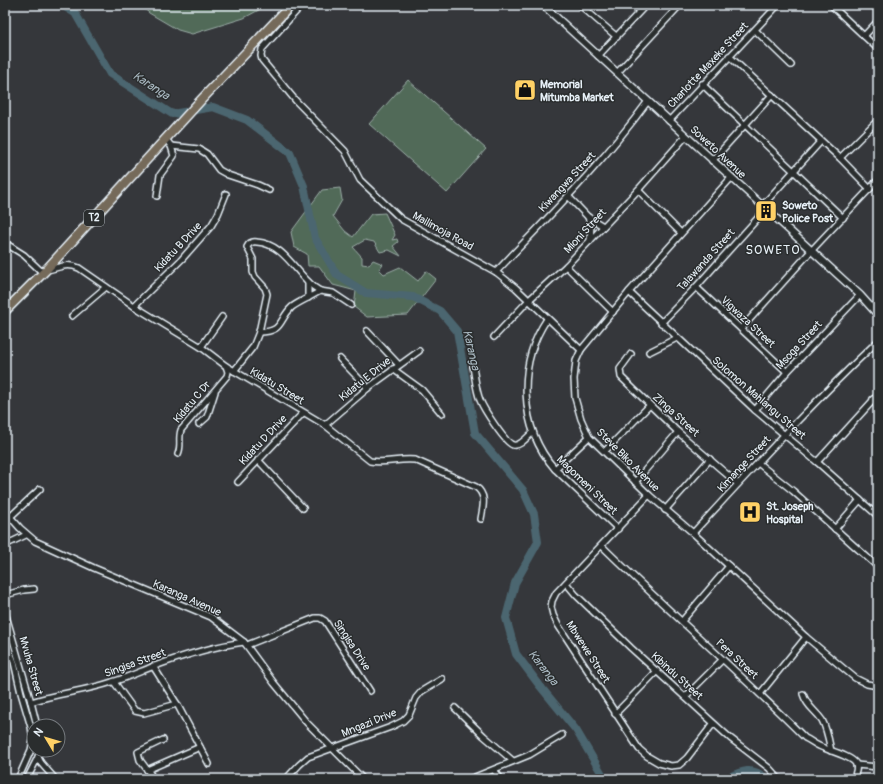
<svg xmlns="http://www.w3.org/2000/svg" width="883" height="784" viewBox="0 0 883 784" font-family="Pangolin,sans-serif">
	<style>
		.green { fill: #516a58; stroke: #9caea8 }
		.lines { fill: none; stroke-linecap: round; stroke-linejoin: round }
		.river { stroke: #4c6670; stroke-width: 8 }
		.minor-casing { stroke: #e8f1f8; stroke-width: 8 }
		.tertiary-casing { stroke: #e8f1f8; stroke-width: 9 }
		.trunk-casing { stroke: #e8f1f8; stroke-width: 11 }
		.minor { stroke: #2a2d2e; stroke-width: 5 }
		.tertiary { stroke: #2a2d2e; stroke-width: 6 }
		.trunk { stroke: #746a5a; stroke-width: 8 }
		.labels { text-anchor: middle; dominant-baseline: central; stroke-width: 3; stroke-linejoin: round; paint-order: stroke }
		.shield { fill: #2a2d2e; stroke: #afb6bb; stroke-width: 1 }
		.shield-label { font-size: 10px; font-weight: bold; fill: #e8f1f8 }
		.street-label { font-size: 11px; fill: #e8f1f8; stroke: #2a2d2e }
		.poi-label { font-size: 11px; font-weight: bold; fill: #e8f1f8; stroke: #2a2d2e; text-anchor: start }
		.water-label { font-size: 12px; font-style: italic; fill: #aab9c2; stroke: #2a2d2e }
		.quarter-label { font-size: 13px; letter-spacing: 1px; fill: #e8f1f8; stroke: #2a2d2e }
	</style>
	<rect width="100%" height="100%" fill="#35373b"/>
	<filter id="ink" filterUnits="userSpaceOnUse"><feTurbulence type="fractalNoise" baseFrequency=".025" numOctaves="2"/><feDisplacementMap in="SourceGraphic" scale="8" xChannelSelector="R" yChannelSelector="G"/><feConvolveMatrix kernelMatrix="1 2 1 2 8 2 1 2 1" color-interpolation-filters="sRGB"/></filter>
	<g filter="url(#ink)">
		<g class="green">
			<path d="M140,5h128l-24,13 -52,16 -14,-4 -29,-17z"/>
			<path d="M408,80l78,69 -39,44 -78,-69z"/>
			<path d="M340,188l2,12 -9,16 12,15 8,6 18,-23 14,-1 10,22 -3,5 5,-1 1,3 -5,4 8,10 -12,-6 -9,2 -6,-10 -9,-2 -12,7 9,10v7l7,1 4,-5 10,4 -4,5 5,5 16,-7 18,14 8,-10 10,8 -28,36 -41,2 -13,-10 2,-16 -23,-6 -14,-19h-11l-1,-12 -13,-7 -3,-15 31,-42z"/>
		</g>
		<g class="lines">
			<g class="river">
				<path d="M62,5l13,8 35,61 62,40 41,-7 34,13 43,33 14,33 11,52 22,37 29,18 47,4 27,14 17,20 18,102 48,57 11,24 4,28 -23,41 -9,35 10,36 24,32 36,44 29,49"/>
				<path d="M725,779c17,-8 26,-13 42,0"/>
			</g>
			<g class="minor-casing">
				<g id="minor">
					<path d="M302,5l-40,44 -1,7 1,4 34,41 49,50 15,29 41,39 95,53 20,16 65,62"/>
					<path d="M580,5l37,32"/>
					<path d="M831,5l47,44"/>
					<path d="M755,30l36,35"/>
					<path d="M864,36l14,-15"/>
					<path d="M598,56l48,-51"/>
					<path d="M729,56l111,102 30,31"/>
					<path d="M617,73l63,-68"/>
					<path d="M702,84l141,134"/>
					<path d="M669,121l109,-116"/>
					<path d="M171,146l28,3 8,5 12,16 9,5 30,10 11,5"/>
					<path d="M840,158l38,-38"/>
					<path d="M712,161l60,-66"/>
					<path d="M731,178l-102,114 -48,58 -5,11 -2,18 1,19 6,21 8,18 60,58 44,38 113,104 49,41 12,6 11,2"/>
					<path d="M638,190l43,43"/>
					<path d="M157,196l3,-21 14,-19 -3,-10 -5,-7"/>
					<path d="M568,196l20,21 15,9"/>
					<path d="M762,206l59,-65"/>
					<path d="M588,217l3,8 -1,16"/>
					<path d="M5,243l19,12 19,18"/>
					<path d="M566,266l47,46"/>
					<path d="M46,270c14,-2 20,-8 33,-2l55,38 67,41 25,19 99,59 45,36c15,3 30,-3 45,-1l61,27c11,8 7,20 5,32"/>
					<path d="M496,272c52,-55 107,-109 152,-171"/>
					<path d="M696,287l91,85"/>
					<path d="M629,292l126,118 62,52 61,54"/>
					<path d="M308,298v-16"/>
					<path d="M134,306l48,-47 29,-33 7,-12 8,-20"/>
					<path d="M72,316l34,-29"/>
					<path d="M547,319c-30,45 -28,109 8,150l63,60"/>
					<path d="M661,323l35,-36 70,-78"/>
					<path d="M741,329l70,-78 67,-71"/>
					<path d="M367,331l32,34"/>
					<path d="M259,332c25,0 19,-12 33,-25 8,-6 19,-10 28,-16"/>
					<path d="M494,337l35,-37 37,-34 72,-76 48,-54"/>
					<path d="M201,347l21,-30"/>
					<path d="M649,352l28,-14"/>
					<path d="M631,354l-11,15 1,8 57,55 60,52"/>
					<path d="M340,359l28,29"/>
					<path d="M473,367c2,10 3,23 7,33 3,8 25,43 33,45 7,2 15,-9 20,-13"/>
					<path d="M393,369l29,21 20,24"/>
					<path d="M234,371l19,-24 6,-15 8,-38 -2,-6 -10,-11 -2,-5v-13l-6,-12c2,-4 5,-6 10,-5 27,2 38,30 57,45l6,4 13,2 18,12"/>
					<path d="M873,399l5,7"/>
					<path d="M755,410l32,-38 73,-77"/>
					<path d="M199,424l8,-7 8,-25"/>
					<path d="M325,425l43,-37 51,-37"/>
					<path d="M605,451l45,-46"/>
					<path d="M178,454c4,-8 0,-15 3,-24l46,-54 1,-4 -2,-6"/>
					<path d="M258,460l45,48"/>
					<path d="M817,462l61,-67"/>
					<path d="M758,463l35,28 85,76"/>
					<path d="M555,469l34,-32"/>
					<path d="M238,482l65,-69"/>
					<path d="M635,482l43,-50"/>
					<path d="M649,495l-93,98 -4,8 -1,6 2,8 5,10 81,124 8,7 12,7 12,3 8,-1 8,-7 26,-34"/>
					<path d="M665,510l45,-51"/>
					<path d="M5,511l15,17 15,13 59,27 117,49 33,25 30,41 33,40 56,56"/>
					<path d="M10,517l30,-28"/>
					<path d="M835,529l25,-29"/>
					<path d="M693,533c60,-65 120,-131 185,-192"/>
					<path d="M5,545l21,-10"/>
					<path d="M602,546c66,65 137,126 203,192 5,2 9,6 14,8 8,4 33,10 37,18 2,4 -1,10 -2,15"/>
					<path d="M566,583l10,12 55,53 99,90 39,30 10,11"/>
					<path d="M5,595l19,-5 10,-1"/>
					<path d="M5,612l26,90 6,24"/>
					<path d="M682,621l47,-55"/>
					<path d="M5,633l5,19 4,10 7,31 10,34 2,13 -2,10 -13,29"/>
					<path d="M247,645l68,-27h5l5,3 45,70"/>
					<path d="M153,666l24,38 32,60"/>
					<path d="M114,682l21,29 9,2 33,-9"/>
					<path d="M760,694l46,-57"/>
					<path d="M803,694c4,13 12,16 19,26 5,9 7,21 9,31"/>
					<path d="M685,697l37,-37"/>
					<path d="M31,702c27,-9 55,-11 81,-20 14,-4 27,-10 40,-15 30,-11 61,-21 92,-25"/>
					<path d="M455,708l29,28 29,25"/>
					<path d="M615,714l42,-43"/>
					<path d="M40,750l-2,7 3,6 14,16"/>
					<path d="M856,765l22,2"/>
					<path d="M147,770l53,-23"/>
					<path d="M494,770l7,9"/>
					<path d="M27,779l11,-22"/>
					<path d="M154,779l-14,-19 -2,-8 25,-12"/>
					<path d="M286,779l13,-14 9,-8 83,-30 12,-6 6,-6 7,-17 6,-7 20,-12"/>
					<path d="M470,779l59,-24 33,-20"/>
				</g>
			</g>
			<g class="tertiary-casing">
				<path id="tertiary" d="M543,5l317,290 18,20"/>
			</g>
			<g class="trunk-casing">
				<path id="trunk" d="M5,311l40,-40 157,-172 89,-94"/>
			</g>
			<use href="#minor" class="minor"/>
			<use href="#tertiary" class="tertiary"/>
			<use href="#trunk" class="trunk"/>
		</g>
	</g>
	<defs>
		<g id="shop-square" transform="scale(1.15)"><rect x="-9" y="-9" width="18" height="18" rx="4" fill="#ffd166" stroke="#2a2d2e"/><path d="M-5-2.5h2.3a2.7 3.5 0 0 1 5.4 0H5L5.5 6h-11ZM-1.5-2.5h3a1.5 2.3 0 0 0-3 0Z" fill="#111"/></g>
		<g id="building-square" transform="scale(1.15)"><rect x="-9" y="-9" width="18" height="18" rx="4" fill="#ffd166" stroke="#2a2d2e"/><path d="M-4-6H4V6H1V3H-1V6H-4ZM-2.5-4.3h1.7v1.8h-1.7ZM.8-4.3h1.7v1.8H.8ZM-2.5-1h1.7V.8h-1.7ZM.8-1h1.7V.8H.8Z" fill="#111"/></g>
		<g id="hospital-square" transform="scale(1.15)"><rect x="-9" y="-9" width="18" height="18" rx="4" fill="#ffd166" stroke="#2a2d2e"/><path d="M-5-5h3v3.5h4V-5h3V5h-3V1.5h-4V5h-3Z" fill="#111"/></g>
	</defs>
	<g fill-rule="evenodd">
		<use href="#shop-square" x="525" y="90"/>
		<use href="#building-square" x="766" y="211"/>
		<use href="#hospital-square" x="750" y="512"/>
	</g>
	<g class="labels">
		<rect class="shield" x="84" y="210" width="20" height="16" rx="3"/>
		<g class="shield-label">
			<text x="94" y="218">T2</text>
		</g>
		<g class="street-label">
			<text transform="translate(708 65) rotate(-47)">Charlotte Maxeke Street</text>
			<text transform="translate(718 152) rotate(43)">Soweto Avenue</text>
			<text transform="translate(567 182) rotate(-47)">Kiwangwa Street</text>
			<text transform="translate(443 231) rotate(29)">Mailimoja Road</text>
			<text transform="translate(585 231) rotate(-47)">Mioni Street</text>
			<text transform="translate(178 247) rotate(-47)">Kidatu B Drive</text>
			<text transform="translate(706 260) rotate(-48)">Talawanda Street</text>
			<text transform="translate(748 322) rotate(43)">Vigwaza Street</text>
			<text transform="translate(799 345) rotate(-47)">Msoga Street</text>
			<text transform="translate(365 379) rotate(-39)">Kidatu E Drive</text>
			<text transform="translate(277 386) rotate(31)">Kidatu Street</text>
			<text transform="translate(759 398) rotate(41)">Solomon Mahlangu Street</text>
			<text transform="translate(192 402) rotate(-50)">Kidatu C Dr</text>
			<text transform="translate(676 415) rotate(42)">Zinga Street</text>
			<text transform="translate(263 440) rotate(-47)">Kidatu D Drive</text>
			<text transform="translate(628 460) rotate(45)">Steve Biko Avenue</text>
			<text transform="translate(744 464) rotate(-47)">Kimange Street</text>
			<text transform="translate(587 485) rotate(44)">Magomeni Street</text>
			<text transform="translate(187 598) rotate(24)">Karanga Avenue</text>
			<text transform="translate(352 645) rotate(57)">Singisa Drive</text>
			<text transform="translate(588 652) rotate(57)">Mbwewe Street</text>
			<text transform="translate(737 659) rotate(43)">Pera Street</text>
			<text transform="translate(135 663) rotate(-20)">Singisa Street</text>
			<text transform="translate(31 666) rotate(74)">Mvuha Street</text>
			<text transform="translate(677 676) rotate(42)">Kibindu Street</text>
			<text transform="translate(369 723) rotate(-22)">Mngazi Drive</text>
		</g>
		<g class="poi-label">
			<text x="540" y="84">Memorial<tspan x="540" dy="13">Mitumba Market</tspan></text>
			<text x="782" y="205">Soweto<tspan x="782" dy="13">Police Post</tspan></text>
			<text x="766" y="506">St. Joseph<tspan x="766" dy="13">Hospital</tspan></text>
		</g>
		<g class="water-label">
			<text transform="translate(151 86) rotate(33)">Karanga</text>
			<text transform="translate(471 350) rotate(77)">Karanga</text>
			<text transform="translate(543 668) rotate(52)">Karanga</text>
		</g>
		<g class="quarter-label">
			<text x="773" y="250">SOWETO</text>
		</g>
	</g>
	<rect width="883" height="784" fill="none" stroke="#2a2d2e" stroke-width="20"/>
	<rect x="10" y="10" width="863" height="764" fill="none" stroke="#e8f1f8" stroke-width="1.5" filter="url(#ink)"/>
	<g transform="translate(46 738) rotate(308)"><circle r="19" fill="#2a2d2e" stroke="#767b7f"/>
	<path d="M0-3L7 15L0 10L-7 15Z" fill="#ffd166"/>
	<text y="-6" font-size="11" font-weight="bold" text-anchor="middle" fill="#e8f1f8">N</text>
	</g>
</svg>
